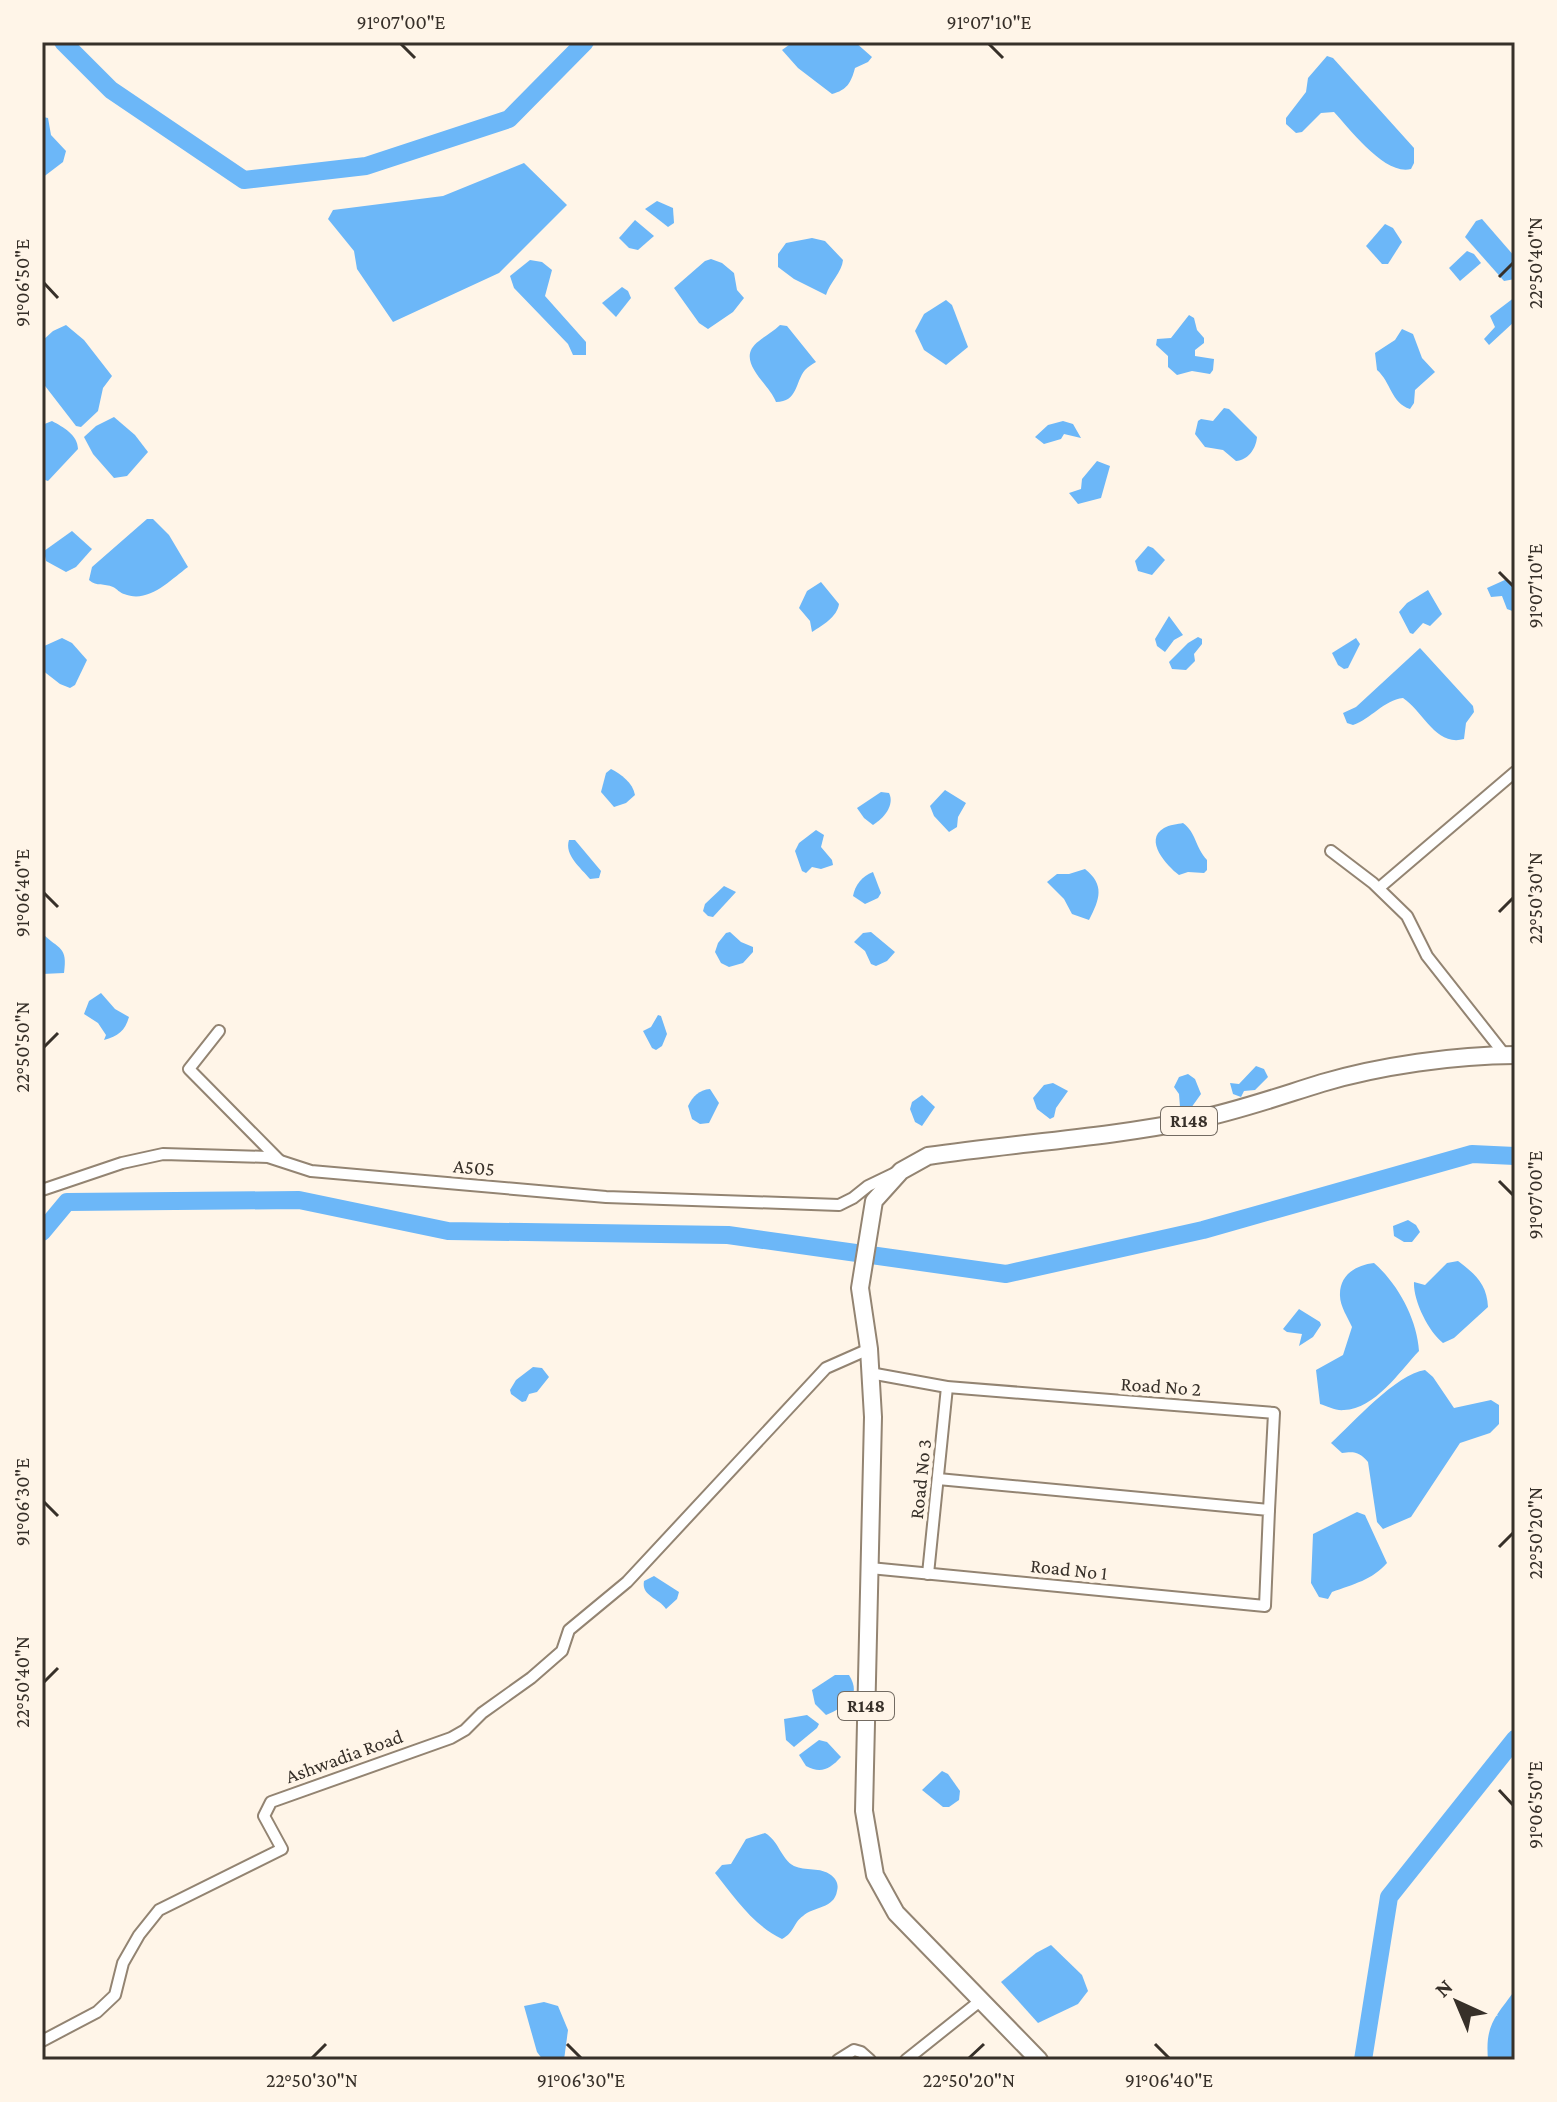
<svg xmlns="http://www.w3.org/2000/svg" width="1557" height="2102" viewBox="0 0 1557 2102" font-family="'Crimson Pro',serif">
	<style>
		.water { fill: #6cb7f8 }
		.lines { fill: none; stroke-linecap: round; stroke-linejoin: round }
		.river { stroke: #6cb7f8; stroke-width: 18 }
		.street-casing { stroke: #938472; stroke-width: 14 }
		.primary-casing { stroke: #938472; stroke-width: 20 }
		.street { stroke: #fff; stroke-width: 10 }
		.primary { stroke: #fff; stroke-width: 16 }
		.ticks { fill: none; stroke: #373029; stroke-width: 3 }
		.labels { text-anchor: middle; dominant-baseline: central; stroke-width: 8; stroke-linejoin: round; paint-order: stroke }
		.shield { fill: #fff5e8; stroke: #736b62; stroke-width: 2 }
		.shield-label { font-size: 18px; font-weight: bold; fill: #373029 }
		.street-label { font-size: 20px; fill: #373029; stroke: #fff5e8 }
		.neatline { fill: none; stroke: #373029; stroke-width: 3 }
		.ticks-label { font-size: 20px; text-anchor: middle; fill: #373029 }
	</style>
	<rect width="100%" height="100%" fill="#fff5e8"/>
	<g class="water">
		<path d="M793,42h62l17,15 -4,5 -13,6c-4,15 -8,22 -23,26l-34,-26 -16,-18z"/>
		<path d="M1327,56l6,2 81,90v15l-3,6c-26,7 -61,-40 -77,-57l-13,1 -19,19 -6,1 -10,-9v-6l20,-26 2,-14z"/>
		<path d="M43,117l5,1 3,17 15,16 -3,11 -21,16z"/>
		<path d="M524,163l43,42 -68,68 -106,49 -36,-53 -3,-18 -26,-32 5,-9 110,-14z"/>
		<path d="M657,201l16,7 1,15 -6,4 -23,-18z"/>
		<path d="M1482,219l33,38v22l-11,2 -39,-44 11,-16z"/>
		<path d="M635,220l19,16 -16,14 -9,-2 -10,-10z"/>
		<path d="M1385,224l8,4 9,14 -14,22h-6l-16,-18z"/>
		<path d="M812,238l13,3 18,19c-1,12 -13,22 -17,35l-32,-16 -16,-12v-13l8,-11z"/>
		<path d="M1467,251l7,3 7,9 -21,18 -11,-13z"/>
		<path d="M711,259l11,4 12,10 3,17 7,8 -11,14 -25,17 -9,-6 -25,-35 31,-27z"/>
		<path d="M530,260l12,2 10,8 -7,26 41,46v13h-13l-5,-11 -54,-56 -4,-12z"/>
		<path d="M622,287l6,4 3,7 -15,19 -14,-14z"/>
		<path d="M1515,297v24l-26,24 -5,-6 11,-12 -5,-11z"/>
		<path d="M946,300l6,5 16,42 -22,18 -22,-15 -9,-19 9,-17z"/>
		<path d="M1189,315l5,3 3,12 7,8v5l-9,7v6l19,3 -1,11 -3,4 -18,-3 -15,4 -9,-8v-11l-12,-11 1,-6 14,-1z"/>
		<path d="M66,325l18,15 28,36 -9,12 -5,23 -17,16 -5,-1 -34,-44v-41l11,-10z"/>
		<path d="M780,325l7,1 29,36c-4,2 -8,5 -11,8 -10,12 -7,32 -29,32 -7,-19 -43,-42 -17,-61 7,-6 14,-9 21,-16z"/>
		<path d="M1402,329l11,5 9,24 13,14 -20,18 -1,13 -4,6c-19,-6 -19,-27 -33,-39l-2,-17 20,-13z"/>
		<path d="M1224,408l5,1 28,28c-1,12 -9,23 -21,24l-13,-11 -18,-3 -10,-13 3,-13 3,-2 12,2z"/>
		<path d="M114,417l21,18 13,17 -21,24 -13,2 -21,-24 -9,-17 12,-11z"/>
		<path d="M52,421c11,6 26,14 26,28l-30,32 -6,-2v-54z"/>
		<path d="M1063,421l10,3 8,14 -17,-4 -3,5 -17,5 -9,-7 13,-12z"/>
		<path d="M1097,461l13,5 -9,32 -23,6 -9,-11 12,-4 1,-10z"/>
		<path d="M147,519h6l16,16 19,32c-18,13 -39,37 -64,27 -4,-1 -7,-5 -11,-7 -9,-4 -16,0 -24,-7l3,-13z"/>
		<path d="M72,531l20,18 -16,18 -10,5 -20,-11 -2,-10z"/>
		<path d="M1148,546l5,2 12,12 -13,15 -14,-4 -3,-10z"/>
		<path d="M1507,579l8,6v27l-8,-3 -5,-13 -11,1 -4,-9z"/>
		<path d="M821,582l18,22c-2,13 -16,21 -27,28l-2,-11 -11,-13 8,-17z"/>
		<path d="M1428,590l14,24 -12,12 -7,-3 -10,11 -3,-1 -11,-21 8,-9z"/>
		<path d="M1169,616l14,19 -9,5 -9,12 -8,-6 -2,-7z"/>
		<path d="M1198,637l4,2v5l-8,10 1,7 -9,9 -14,-1 -3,-7 19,-19z"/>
		<path d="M62,638l10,5 15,17 -12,25 -5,3 -10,-4 -18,-14v-23z"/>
		<path d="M1356,638l4,6 -12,24 -4,1 -6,-4 -6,-12z"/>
		<path d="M1420,648l53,58 1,6 -8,11 -2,16c-28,8 -41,-28 -61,-41 -19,2 -32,21 -50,27l-6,-2 -4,-10 13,-6z"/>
		<path d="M611,769c10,5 22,14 24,26l-9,8 -12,4 -13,-15 5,-19z"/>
		<path d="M945,790l21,13 -8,14 -1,10 -8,5 -15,-16 -4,-10z"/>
		<path d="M881,792l8,1c6,12 -5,25 -16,32l-9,-7 -7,-10z"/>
		<path d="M1183,823c13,9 12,24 24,37v10l-3,3 -16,-1 -9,3c-12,-9 -36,-35 -15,-47 5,-3 14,-4 19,-5z"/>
		<path d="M816,830l8,5 -3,12 11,13 1,5 -12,4 -9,-2 -6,6 -4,-2 -7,-20 4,-8z"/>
		<path d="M569,840h6l26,31 -2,7 -9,1c-9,-11 -26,-24 -21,-39z"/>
		<path d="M1085,869c20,16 15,30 4,51l-17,-6 -8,-15 -17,-17 10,-8h12z"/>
		<path d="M873,872l8,21 -3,5 -13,6 -12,-8c2,-11 9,-20 20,-24z"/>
		<path d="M724,886l12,6 -23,25 -5,-1 -5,-5 2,-7z"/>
		<path d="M730,932l11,10 12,5v5l-10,11 -14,4 -8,-4 -6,-11 3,-9 8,-10z"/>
		<path d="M871,932l24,20 -8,9 -11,5 -5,-2 -6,-13 -11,-9 9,-9z"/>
		<path d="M42,933c17,17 26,13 22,40l-22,1z"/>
		<path d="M101,993l14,16 14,8c-4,14 -11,19 -25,23l2,-5 -8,-12 -14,-9 5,-13z"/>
		<path d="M658,1015l3,1 6,18 -5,12 -6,4 -4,-2 -9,-17 8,-4z"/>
		<path d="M1256,1066l8,3 4,8 -13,13 -11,1 -3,6 -8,-3 -3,-11 9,1z"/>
		<path d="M1188,1074l7,5 6,15 -10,14 -11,-1 -1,-13 -5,-7 5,-10z"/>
		<path d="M1053,1083l15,8 -12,17 -2,9 -4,2 -13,-10 -4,-11 11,-13z"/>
		<path d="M710,1089l9,14 -10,20 -9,1 -8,-5 -4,-13c5,-10 11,-16 22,-17z"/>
		<path d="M922,1095l13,12 -13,19 -7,-4 -5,-13 2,-7z"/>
		<path d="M1408,1220l8,5 4,7 -8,10h-8l-10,-6 -1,-10z"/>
		<path d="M1458,1261c17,13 29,23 30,46l-34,31 -11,5c-15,-12 -30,-43 -29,-61l11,3 22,-22z"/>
		<path d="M1374,1263c24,21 43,56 45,88 -20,21 -44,58 -75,59 -8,1 -17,-4 -24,-6l-4,-34 27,-15 9,-28c-4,-9 -12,-21 -12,-31 -1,-21 16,-31 34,-33z"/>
		<path d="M1299,1309l21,13 1,3 -8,12 -14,9 3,-12 -15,-2 -4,-3z"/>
		<path d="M533,1367l9,1 7,9 -12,15 -8,2 -3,7 -4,1 -11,-8 -1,-4 6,-10z"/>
		<path d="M1425,1370l8,7 21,31 37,-8 8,5v19l-9,9 -30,10 -49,74 -28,12 -6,-7 -9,-60c-8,-10 -14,-11 -26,-9l-11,-10c22,-20 65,-69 94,-73z"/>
		<path d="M1357,1512l8,3 22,48c-15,17 -33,21 -55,29l-4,7 -9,-2 -8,-14 2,-49z"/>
		<path d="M654,1576l25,16 -2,7 -11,10c-7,-11 -25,-13 -22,-28z"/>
		<path d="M835,1675h14c14,22 -5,32 -23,40l-11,-11 -3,-14z"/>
		<path d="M807,1715l12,9 -2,4 -23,19 -8,-7 -2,-21z"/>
		<path d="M819,1740l8,2 14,15c-11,12 -20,17 -35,9l-7,-11z"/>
		<path d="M942,1771l6,3 12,17 -1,9 -10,7h-6l-21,-17z"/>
		<path d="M765,1833c14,8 16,26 29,33 11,5 27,1 37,9 5,4 8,9 6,16 -3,18 -23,15 -34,25 -10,7 -8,16 -21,23 -28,-13 -48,-42 -67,-66l7,-8 9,-1 15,-25z"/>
		<path d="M1051,1945l31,30 6,16 -10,13 -40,19 -37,-41 35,-29z"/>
		<path d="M1515,1990v59l-4,11h-23c-3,-36 7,-42 27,-70z"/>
		<path d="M544,2002l14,4 10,24 -4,30h-21l-6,-8 -13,-46z"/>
	</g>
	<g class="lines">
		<g class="river">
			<path d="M63,42l48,48 133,90 122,-14 143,-47 76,-77"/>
			<path d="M42,1232l25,-30 232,-2 149,31 280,4 278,39 197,-44 269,-76 43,2"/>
			<path d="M1363,2060l26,-163 126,-158"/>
		</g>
		<g class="street-casing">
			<g id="street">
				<path d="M1331,851l42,32 34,33 20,40 78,99"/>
				<path d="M1379,888l136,-116"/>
				<path d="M219,1031l-30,38 90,91"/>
				<path d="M42,1190l80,-27 41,-9 105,3 43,14 295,26 233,8 14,-7 15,-12 27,-13"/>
				<path d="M870,1373l77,14 327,26 -5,97"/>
				<path d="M870,1568l395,38 4,-96 -331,-31"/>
				<path d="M928,1574l19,-187"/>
				<path d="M42,2041l55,-29 18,-17 8,-32 16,-28 20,-25 123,-61 -18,-33 7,-14 180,-64 14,-8 17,-17 49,-35 31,-27 7,-21 58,-48 199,-214 43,-19"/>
				<path d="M838,2060l16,-10 7,2 9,8"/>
				<path d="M906,2060l74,-59"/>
			</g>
		</g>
		<g class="primary-casing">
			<path id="primary" d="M1039,2060l-143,-147 -21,-38 -11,-64 9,-394 -4,-68 -9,-61 14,-87 27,-30 27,-15c88,-13 178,-18 266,-36 44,-9 86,-24 128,-37 57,-17 134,-28 193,-28"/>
		</g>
		<use href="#street" class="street"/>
		<use href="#primary" class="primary"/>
	</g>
	<path class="ticks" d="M401,44l14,14M989,44l14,14M1499,277l14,-14M44,283l14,15M1499,572l14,14M44,893l14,14M1499,912l14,-14M44,1047l14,-14M1499,1181l14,14M44,1502l14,14M1499,1547l14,-14M44,1682l14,-14M1499,1790l14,15M567,2044l14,14M1155,2044l14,14M312,2058l14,-14M969,2058l15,-14"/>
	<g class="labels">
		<g class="shield">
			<rect x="1161" y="1107" width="56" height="28" rx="6"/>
			<rect x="838" y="1692" width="56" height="28" rx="6"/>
		</g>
		<g class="shield-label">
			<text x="1189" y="1121">R148</text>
			<text x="866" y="1706">R148</text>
		</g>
		<g class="street-label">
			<text transform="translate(474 1167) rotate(5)">A505</text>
			<text transform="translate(1161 1386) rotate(4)">Road No 2</text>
			<text transform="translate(920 1479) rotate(-84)">Road No 3</text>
			<text transform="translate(1069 1569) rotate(6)">Road No 1</text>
			<text transform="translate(344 1756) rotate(-20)">Ashwadia Road</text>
		</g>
	</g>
	<rect width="1557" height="2102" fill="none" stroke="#fff5e8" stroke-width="88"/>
	<g transform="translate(1457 2002) rotate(316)" stroke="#fff5e8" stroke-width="6" paint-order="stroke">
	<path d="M0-6L14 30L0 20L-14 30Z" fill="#373029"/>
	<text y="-12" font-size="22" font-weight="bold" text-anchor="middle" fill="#373029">N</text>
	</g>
	<rect x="44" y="44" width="1469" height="2014" class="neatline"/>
	<g class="ticks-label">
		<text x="401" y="29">91°07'00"E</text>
		<text x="989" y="29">91°07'10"E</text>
		<text transform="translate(1535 263) rotate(-90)" y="7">22°50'40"N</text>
		<text transform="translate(22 283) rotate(-90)" y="7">91°06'50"E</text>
		<text transform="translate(1535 586) rotate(-90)" y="7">91°07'10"E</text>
		<text transform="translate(22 893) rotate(-90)" y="7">91°06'40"E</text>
		<text transform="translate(1535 898) rotate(-90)" y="7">22°50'30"N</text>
		<text transform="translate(22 1047) rotate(-90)" y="7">22°50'50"N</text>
		<text transform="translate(1535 1195) rotate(-90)" y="7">91°07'00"E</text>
		<text transform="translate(22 1502) rotate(-90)" y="7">91°06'30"E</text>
		<text transform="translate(1535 1533) rotate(-90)" y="7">22°50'20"N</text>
		<text transform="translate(22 1682) rotate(-90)" y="7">22°50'40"N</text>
		<text transform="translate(1535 1805) rotate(-90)" y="7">91°06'50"E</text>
		<text x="312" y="2087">22°50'30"N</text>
		<text x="581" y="2087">91°06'30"E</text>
		<text x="969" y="2087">22°50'20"N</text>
		<text x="1169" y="2087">91°06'40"E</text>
	</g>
</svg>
